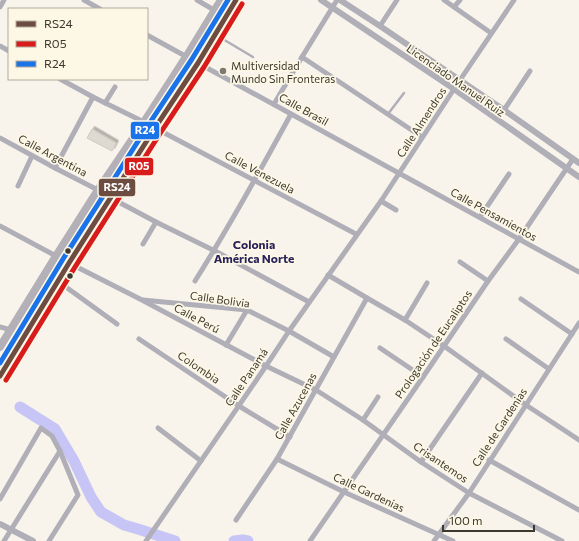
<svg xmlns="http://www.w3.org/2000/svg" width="579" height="541" viewBox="0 0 579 541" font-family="Commissioner,sans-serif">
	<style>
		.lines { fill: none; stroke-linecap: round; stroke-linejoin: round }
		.river { stroke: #c7c5f5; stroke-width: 11 }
		.building { fill: #dedad1; stroke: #cdc9c0; filter: url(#shadow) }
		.service { stroke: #b0afb8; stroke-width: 2.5 }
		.minor { stroke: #b0afb8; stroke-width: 5 }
		.tertiary { stroke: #b0afb8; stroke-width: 6 }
		.primary { stroke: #b3b1b7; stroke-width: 8 }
		.bus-1-casing { stroke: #fdf7e6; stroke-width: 8 }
		.bus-2-casing { stroke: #fdf7e6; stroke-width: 8 }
		.bus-3-casing { stroke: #fdf7e6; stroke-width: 8 }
		.bus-1 { stroke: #6d4c41; stroke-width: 5 }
		.bus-2 { stroke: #d81b1b; stroke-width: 5 }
		.bus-3 { stroke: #1a73e8; stroke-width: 5 }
		.poi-dot { fill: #7e7a70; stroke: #fdf7e6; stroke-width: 1.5 }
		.bus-dot { fill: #3c382d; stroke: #fdf7e6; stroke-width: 1.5 }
		.labels { text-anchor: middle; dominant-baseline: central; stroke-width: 3.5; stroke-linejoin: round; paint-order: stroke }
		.poi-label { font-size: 11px; fill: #3c382d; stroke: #fdf7e6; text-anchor: start }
		.street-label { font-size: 11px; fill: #3c382d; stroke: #fdf7e6 }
		.neighbourhood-label { font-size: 12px; font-weight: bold; fill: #29215b; stroke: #fdf7e6 }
		.line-badge { stroke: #fdf7e6; stroke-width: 1.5 }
		.badge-label { font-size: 11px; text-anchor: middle; font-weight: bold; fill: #fff }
	</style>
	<defs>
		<filter id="shadow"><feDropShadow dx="2.5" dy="-2.5" stdDeviation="0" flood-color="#0004"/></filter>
	</defs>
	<rect width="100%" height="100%" fill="#f8f4eb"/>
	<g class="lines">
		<g class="river">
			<path d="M20,407l35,22 19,32 17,36 10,15 23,13 14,4 37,12"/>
			<path d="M234,541l9,-1 5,1"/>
		</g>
	</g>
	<path class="building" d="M92,129l24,14 -4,8 -25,-13z"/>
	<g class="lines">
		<g class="service">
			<path d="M216,35l37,22"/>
			<path d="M388,114l16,-21"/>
		</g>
		<g class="minor">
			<path d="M84,0l16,9"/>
			<path d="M197,0l17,10"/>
			<path d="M444,0l47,33"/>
			<path d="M0,7l4,-7"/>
			<path d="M454,7l6,-7"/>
			<path d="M380,26l17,-26"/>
			<path d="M147,35l432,237"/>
			<path d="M0,46l9,5"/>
			<path d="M302,57l120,80"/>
			<path d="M60,79l33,18 51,25"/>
			<path d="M105,103l10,-16"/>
			<path d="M274,104l28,-47 35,-57"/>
			<path d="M504,110l26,-39"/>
			<path d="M155,128l201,106"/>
			<path d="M0,138l55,30 43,22"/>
			<path d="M55,168l38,-71"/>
			<path d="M18,186l14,-30"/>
			<path d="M111,198l45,24 59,29 94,51"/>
			<path d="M381,201l15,9"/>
			<path d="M480,217l29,-43"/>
			<path d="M0,226l56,30"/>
			<path d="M143,244l13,-22"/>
			<path d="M460,262l28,19"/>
			<path d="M69,263l71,36 126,67 50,24 47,30 58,42 48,31 93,48"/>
			<path d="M328,275l39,23"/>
			<path d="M195,281c34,-54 65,-110 96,-167"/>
			<path d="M59,282l58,42"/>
			<path d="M521,299l51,35"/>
			<path d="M143,300l104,10 42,21 45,26"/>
			<path d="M405,320l22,-37"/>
			<path d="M0,327l11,3"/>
			<path d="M139,339l100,67 51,31"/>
			<path d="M506,339l43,30"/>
			<path d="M226,345l21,-35"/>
			<path d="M380,348l43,29"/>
			<path d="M363,420l15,-23"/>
			<path d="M158,428l43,33"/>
			<path d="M277,459l67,33 109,49"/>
			<path d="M489,460l90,50"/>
			<path d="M421,462l61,-89"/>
			<path d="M0,499l41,-71 11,8 8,15 18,44 -29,46"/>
			<path d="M236,520l41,-61 90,-161 38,22 39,26 82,59 53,35"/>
			<path d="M4,541l56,-90"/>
			<path d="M146,541l120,-175 23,-35 92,-130 73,-112 60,-89"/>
			<path d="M310,541l113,-164 65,-96 31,-42 54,-80"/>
			<path d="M434,541l35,-48 110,-170"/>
		</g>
		<g class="tertiary">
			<path d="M321,0l133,89 125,88"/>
			<path d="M340,0l40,26 124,84 75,53"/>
			<path d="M0,524l33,17"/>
		</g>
		<g class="primary">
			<path d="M0,347l56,-91 42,-66 46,-68 42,-65 35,-57"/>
			<path d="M0,376l69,-113 86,-135 43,-65 38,-63"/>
		</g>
		<g class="bus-1-casing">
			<path id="bus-1" d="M0,376l69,-113 86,-135 43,-65 38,-63"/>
		</g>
		<g class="bus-2-casing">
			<path id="bus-2" d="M6,380l69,-113 86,-135 43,-65 38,-63"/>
		</g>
		<g class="bus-3-casing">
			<path id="bus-3" d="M0,363l63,-104 86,-135 43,-65 36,-59"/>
		</g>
		<use href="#bus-1" class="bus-1"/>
		<use href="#bus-2" class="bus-2"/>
		<use href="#bus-3" class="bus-3"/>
	</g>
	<circle class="poi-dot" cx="223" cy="71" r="4"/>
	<g class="bus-dot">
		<circle cx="68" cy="251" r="3.5"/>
		<circle cx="70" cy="276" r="3.5"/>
	</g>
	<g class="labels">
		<g class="poi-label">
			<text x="231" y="65">Multiversidad<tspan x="231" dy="13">Mundo Sin Fronteras</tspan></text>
		</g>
		<g class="street-label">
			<text transform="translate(456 80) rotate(35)">Licenciado Manuel Ruiz</text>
			<text transform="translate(304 109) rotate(29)">Calle Brasil</text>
			<text transform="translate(421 122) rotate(-57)">Calle Almendros</text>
			<text transform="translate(53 155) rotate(28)">Calle Argentina</text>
			<text transform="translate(260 172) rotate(28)">Calle Venezuela</text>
			<text transform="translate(494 214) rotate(29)">Calle Pensamientos</text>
			<text transform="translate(220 299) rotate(8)">Calle Bolivia</text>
			<text transform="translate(197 318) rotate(28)">Calle Perú</text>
			<text transform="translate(433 344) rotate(-56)">Prologación de Eucaliptos</text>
			<text transform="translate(199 367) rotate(34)">Colombia</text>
			<text transform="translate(246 377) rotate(-56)">Calle Panamá</text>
			<text transform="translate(295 406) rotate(-61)">Calle Azucenas</text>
			<text transform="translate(499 427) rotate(-57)">Calle de Gardenias</text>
			<text transform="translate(441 462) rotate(34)">Crisantemos</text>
			<text transform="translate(369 492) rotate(25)">Calle Gardenias</text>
		</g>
		<g class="neighbourhood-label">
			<text x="254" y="244">Colonia<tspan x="254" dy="14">América Norte</tspan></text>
		</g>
	</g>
	<g class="line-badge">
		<rect x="130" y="121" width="30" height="19" rx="4" fill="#1a73e8"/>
		<rect x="124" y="157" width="30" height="19" rx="4" fill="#d81b1b"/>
		<rect x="98" y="178" width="38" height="19" rx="4" fill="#6d4c41"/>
	</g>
	<g class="badge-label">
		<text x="145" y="134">R24</text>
		<text x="139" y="170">R05</text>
		<text x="117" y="191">RS24</text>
	</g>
	<rect x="8" y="8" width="140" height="72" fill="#fdf7e6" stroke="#b0ab9c"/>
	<rect x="16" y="21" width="20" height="6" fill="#6d4c41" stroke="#b0ab9c"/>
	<text x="44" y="28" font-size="12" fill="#3c382d">RS24</text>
	<rect x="16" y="41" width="20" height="6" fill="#d81b1b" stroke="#b0ab9c"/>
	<text x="44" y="48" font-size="12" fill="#3c382d">R05</text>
	<rect x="16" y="61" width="20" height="6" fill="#1a73e8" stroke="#b0ab9c"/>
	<text x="44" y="68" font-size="12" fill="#3c382d">R24</text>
	<path d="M443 525v6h91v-6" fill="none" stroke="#3c382d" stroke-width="2"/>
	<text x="449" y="525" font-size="12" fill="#3c382d" stroke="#fdf7e6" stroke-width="3" paint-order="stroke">100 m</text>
</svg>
